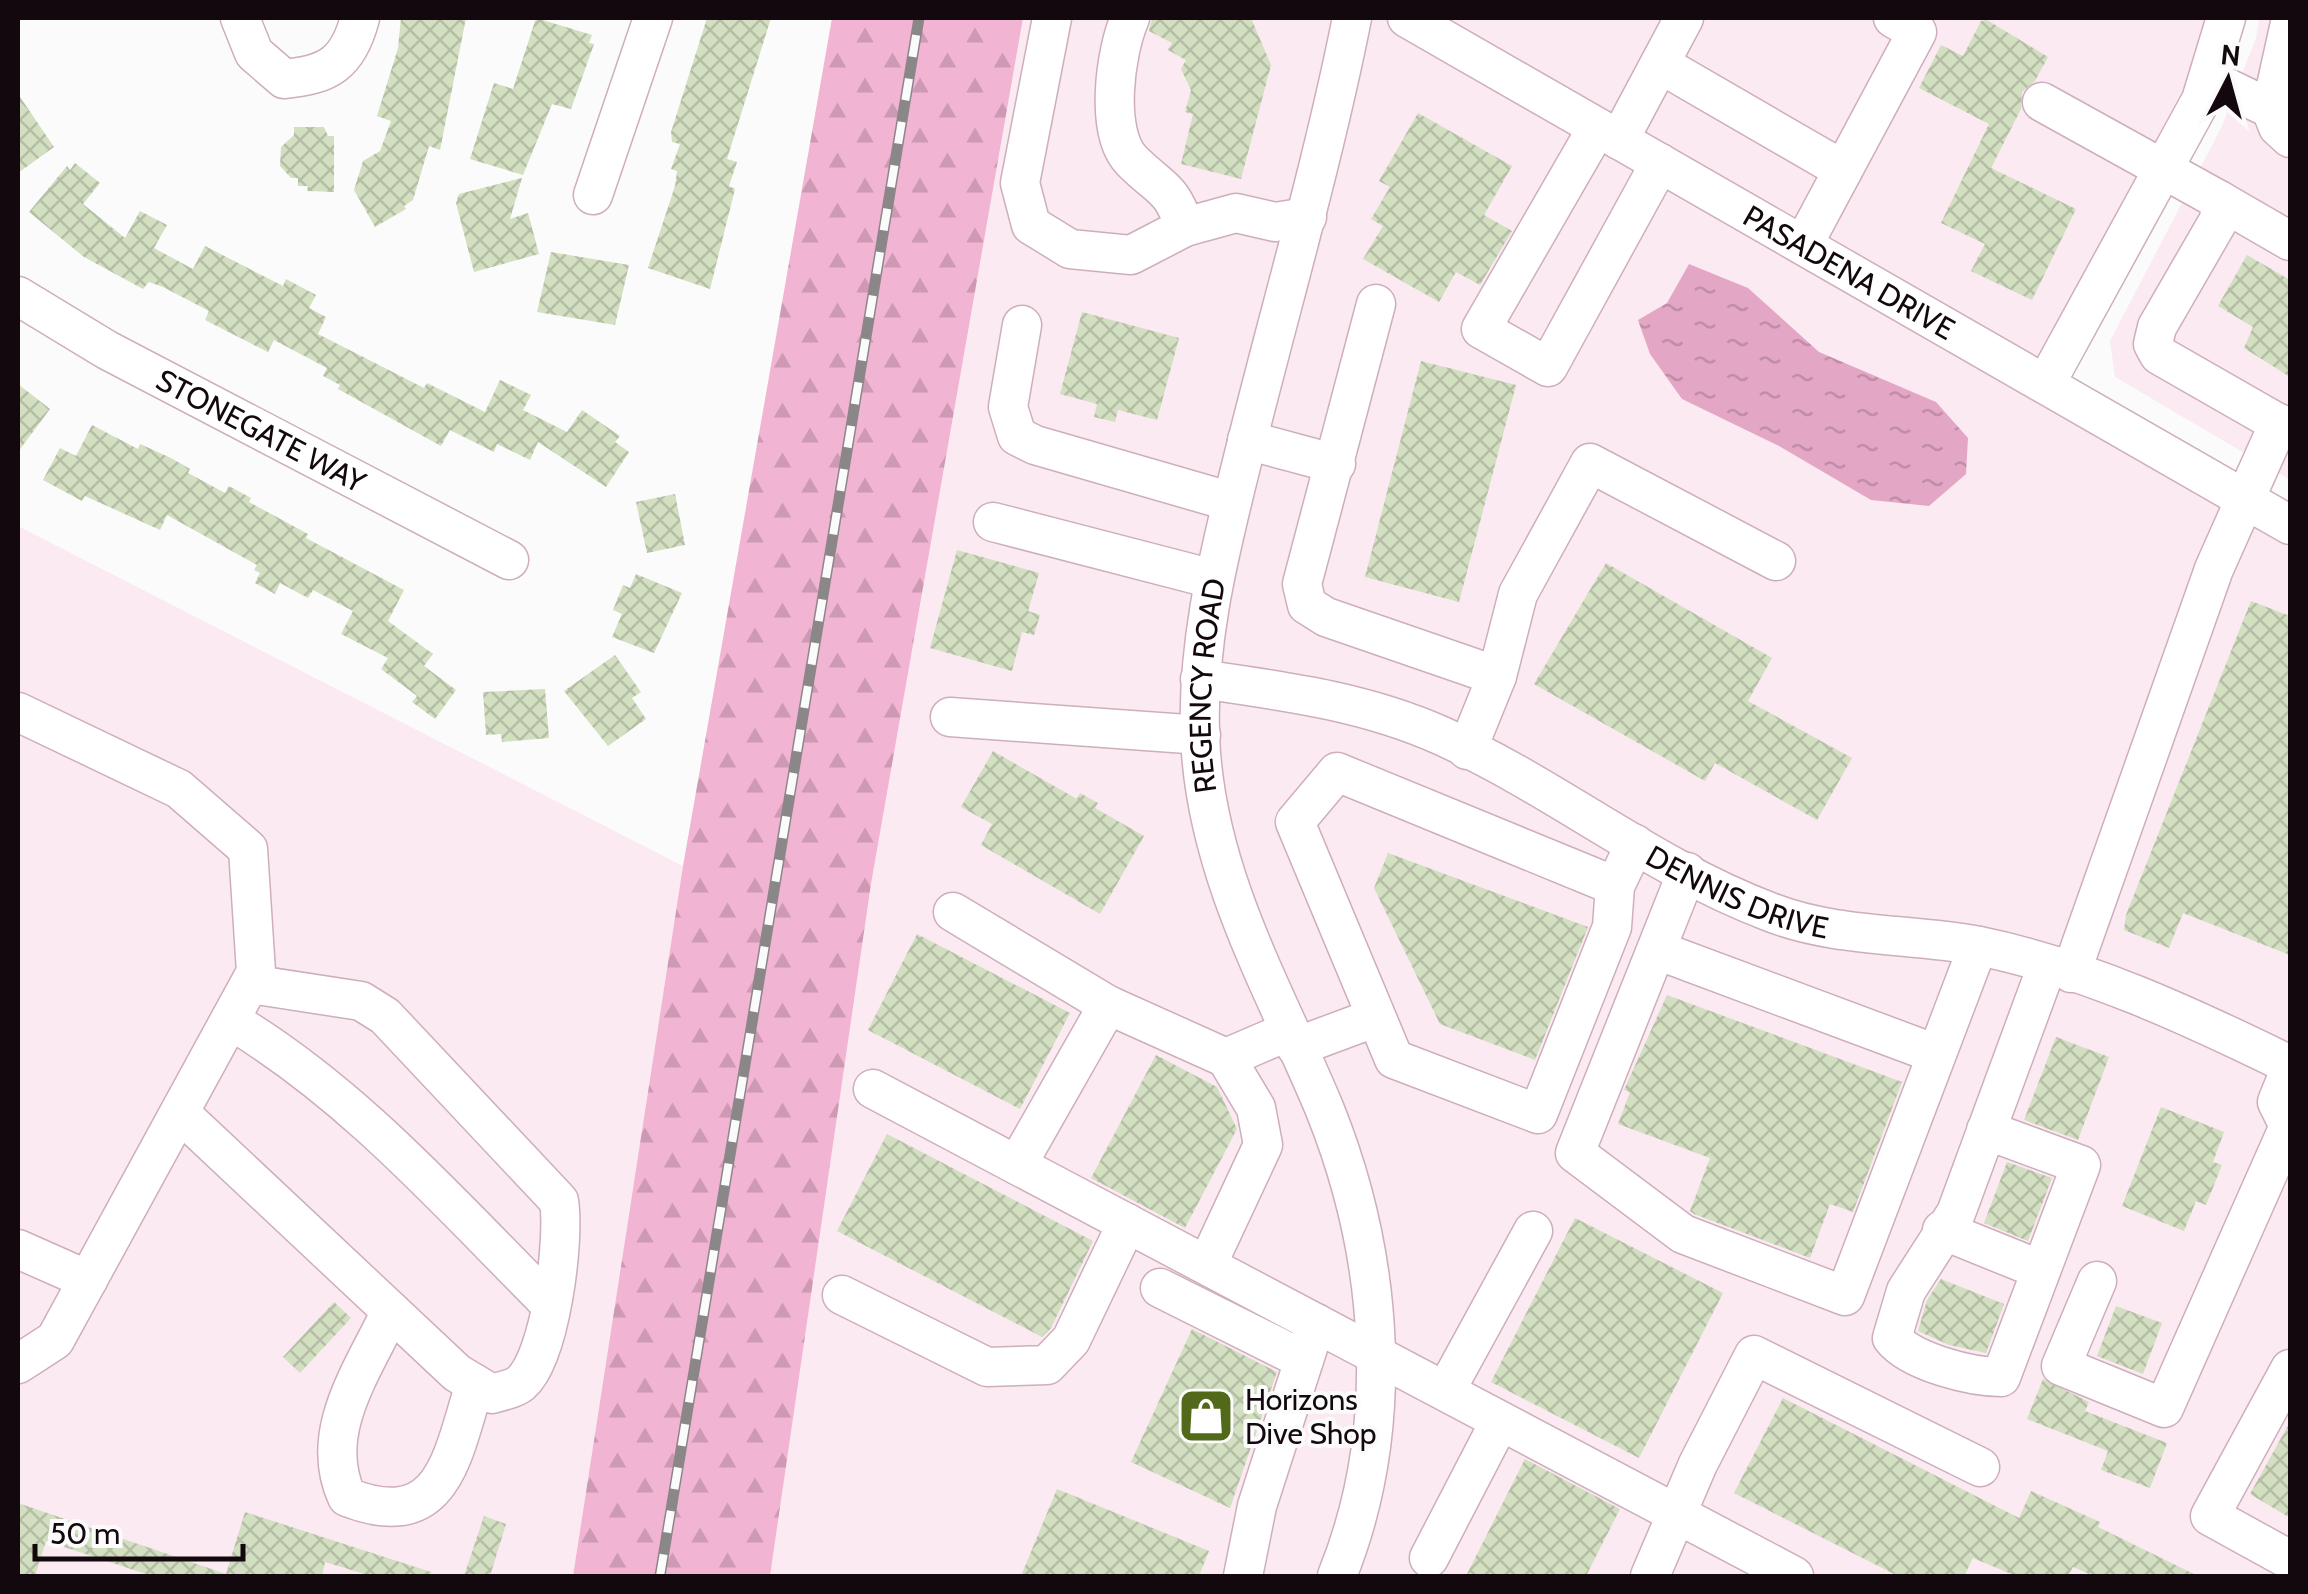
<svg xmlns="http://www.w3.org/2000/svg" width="2308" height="1594" viewBox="0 0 2308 1594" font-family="Cabin,sans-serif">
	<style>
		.built { fill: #fbeaf2 }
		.forest { fill: url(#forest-firs) }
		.water { fill: url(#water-ripples) }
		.building { fill: url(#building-cross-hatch) }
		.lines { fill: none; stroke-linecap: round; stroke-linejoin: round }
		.minor-casing { stroke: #ceaebd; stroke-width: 41 }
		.minor { stroke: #fff; stroke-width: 38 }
		.rail-casing { stroke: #8b8789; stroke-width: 11 }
		.rail { stroke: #fbfbfb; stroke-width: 8; stroke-dasharray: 22; stroke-linecap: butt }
		.labels { text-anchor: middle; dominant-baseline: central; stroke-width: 8; stroke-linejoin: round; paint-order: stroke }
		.street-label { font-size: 30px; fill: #12080d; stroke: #fbfbfb }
		.poi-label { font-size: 30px; fill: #12080d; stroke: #fbfbfb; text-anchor: start }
	</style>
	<defs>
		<pattern id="forest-firs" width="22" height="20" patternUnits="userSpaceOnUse" patternTransform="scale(2.5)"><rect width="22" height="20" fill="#f1b4d2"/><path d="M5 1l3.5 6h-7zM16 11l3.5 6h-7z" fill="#ce99b3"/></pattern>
		<pattern id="water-ripples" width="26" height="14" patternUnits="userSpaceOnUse" patternTransform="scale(2.5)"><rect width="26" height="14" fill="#e3a6c5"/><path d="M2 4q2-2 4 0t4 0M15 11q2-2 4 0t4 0" fill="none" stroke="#c28da8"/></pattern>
		<pattern id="building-cross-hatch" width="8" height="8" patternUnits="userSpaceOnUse" patternTransform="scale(2.5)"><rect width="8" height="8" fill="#d3dfc1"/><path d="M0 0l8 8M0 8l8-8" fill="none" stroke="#b4bea5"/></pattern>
	</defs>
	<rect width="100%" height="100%" fill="#fbfbfb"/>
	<g class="built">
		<path d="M1023,18h1203l-179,365 243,142v1051h-1520l101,-692z"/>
		<path d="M2259,18h31v462l-175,-103 -5,-36 111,-213 35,-90z"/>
		<path d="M18,526l665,340 -110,710h-555z"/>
	</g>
	<path class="forest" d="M832,18h191l-152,866 -101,692h-197l110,-710z"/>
	<path class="water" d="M1689,264l59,24 71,64 117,50 32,36 -2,36 -37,32 -58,-6 -92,-54 -97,-47 -32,-45 -12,-34 29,-17z"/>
	<g class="building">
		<path d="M401,18h65l-26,132 -11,-4 -16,54 -9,6 2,3 -31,18 -21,-37 9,-29 17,-10 11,-30 -14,-5 21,-68z"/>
		<path d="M536,18l56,17 -3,8 5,1 -23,65 -19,-5 -29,71 -53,-16 24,-76 19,6z"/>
		<path d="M707,18h64l-44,141 10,3 -8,24 6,3 -25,100 -62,-21 27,-82 2,-15 -6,-2 9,-25 -8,-2 -1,-10z"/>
		<path d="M1152,18h99l20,47 -30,114 -60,-15 12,-50 -8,-2 6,-22 -10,-21 5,-9 -18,-10 4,-7 -23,-12z"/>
		<path d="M1987,20l61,37 -13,24 -13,11 -1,17 -30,59 85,41 -44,91 -61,-29 14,-27 -44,-21 48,-99 -70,-36 22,-43 22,11 18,-35z"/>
		<path d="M18,94l36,53 -36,26z"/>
		<path d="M1418,113l94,53 -28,49 28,16 -32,54 -24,-13 -17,30 -76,-43 20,-33 -12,-7 19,-32 -11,-6z"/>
		<path d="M294,127h30l4,9h6v56l-27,-1 1,-5h-10v-8h-7l-11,-12 1,-19 13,-12z"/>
		<path d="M75,163l25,20 -17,21 42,34 15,-27 27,14 -13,23 39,21 12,-23 78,40 3,-7 30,16 -7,13 17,9 -8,17 106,54 3,-5 58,29 15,-32 31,15 -8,15 44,22 15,-22 38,26 -5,6 14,10 -23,35 -68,-45 -8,18 -33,-16 -3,8 -44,-22 -9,16 -103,-57 2,-4 -17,-9 4,-8 -53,-28 -6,12 -63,-32 4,-9 -46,-24 -14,-5 -6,7 -59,-32 -55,-45 38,-46 3,4z"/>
		<path d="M522,178l-12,41 18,-6 11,41 -65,18 -18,-69 3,-9z"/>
		<path d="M551,252l78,13 -14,60 -78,-13z"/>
		<path d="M2247,255l43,25v97l-46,-29 9,-21 -35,-21z"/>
		<path d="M1082,312l97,26 -22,82 -39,-10 -3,12 -21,-5 3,-13 -37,-10z"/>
		<path d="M1421,361l95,24 -57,217 -94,-25z"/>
		<path d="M18,384l32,25 -32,43z"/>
		<path d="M92,425l46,24 2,-5 31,14 19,11 -2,4 37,20 4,-7 22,12 -2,4 59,32 -2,4 98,52 -16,31 45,33 -9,12 32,24 -21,29 -23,-17 5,-6 -36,-27 7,-11 -47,-24 12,-23 -40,-21 -5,8 -28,-15 -5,11 -20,-11 5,-10 -6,-3 3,-5 -90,-50 -7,15 -75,-34 -3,5 -39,-21 17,-32 16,8z"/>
		<path d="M675,494l10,51 -38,8 -11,-51z"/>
		<path d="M957,550l82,23 -11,38 12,4 -6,20 -12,-3 -10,39 -82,-23z"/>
		<path d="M1606,563l166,95 -24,43 104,57 -35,62 -102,-57 -10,18 -171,-97z"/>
		<path d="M636,574l46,19 -28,60 -42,-16 10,-23 -9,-4 10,-25 7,3z"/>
		<path d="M2251,601l39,15v339l-107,-42 -14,35 -45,-18 2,-15z"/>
		<path d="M615,655l26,37 -9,6 14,21 -38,27 -44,-55z"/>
		<path d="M545,689l4,49 -47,4 -1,-8 -15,1 -3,-43z"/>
		<path d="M993,751l84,48 3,-6 18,10 -3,5 49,28 -44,78 -119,-69 11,-21 -31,-17z"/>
		<path d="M1388,853l200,74 -53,133 -95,-36 -66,-136z"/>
		<path d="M917,934l153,79 -50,96 -152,-79z"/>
		<path d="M1667,995l235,87 -49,130 -23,-8 -20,54 -116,-44 -4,-3 20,-53 -92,-34 12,-32 -6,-2z"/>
		<path d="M2056,1037l53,20 -31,83 -54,-20z"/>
		<path d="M1156,1055l61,32 20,42 -52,99 -94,-50z"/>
		<path d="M2161,1107l63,25 -11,30 9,3 -16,40 -10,-4 -12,30 -62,-25z"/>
		<path d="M887,1134l206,107 -42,87 -9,9 -205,-106z"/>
		<path d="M2007,1162l45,16 -24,63 -44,-18z"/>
		<path d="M1575,1218l148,75 -84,165 -148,-76z"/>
		<path d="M1941,1279l63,25 -18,49 -37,-8 -31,-14 9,-31z"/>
		<path d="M334,1302l17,16 -51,55 -17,-16z"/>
		<path d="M2116,1306l46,17 -19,51 -46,-18z"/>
		<path d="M1192,1329l85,43 -47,136 -99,-46z"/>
		<path d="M2043,1379l46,23 -4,9 82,32 -17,45 -49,-18 7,-19 -81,-32z"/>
		<path d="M1783,1398l236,120 12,-27 69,31 -2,5 100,49h-104l-21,-9 -5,9h-52l-43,-18 -9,18h-66l-164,-83z"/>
		<path d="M2290,1422v96l-40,-24z"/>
		<path d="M1525,1459l95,50 -34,67h-120z"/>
		<path d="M1057,1489l152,62 -10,25h-178z"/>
		<path d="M18,1503l208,71 19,-62 186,60 -1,4h-59l-46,-14 -3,14h-170l-106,-35 -11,35h-17z"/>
		<path d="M484,1516l22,8 -16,52h-26z"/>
	</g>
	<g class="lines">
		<g class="minor-casing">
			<g id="minor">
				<path d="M240,18l14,35 30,26c45,-4 64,-16 76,-61"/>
				<path d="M1052,18l-32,165 11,42 39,24 61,6 54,-28 51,-14 39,9 32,-5"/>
				<path d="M1130,18c-15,34 -26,115 2,143 29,29 38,24 53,66"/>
				<path id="s1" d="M1407,18l883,507"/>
				<path d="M1660,64l183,106"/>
				<path d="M2209,79l62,30 7,18 12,11"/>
				<path d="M2042,102l177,98 1,18 -63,109 -4,17 6,11 131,75"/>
				<path d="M2271,109l19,-86"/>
				<path d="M1597,128l-116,201 67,38 112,-204"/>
				<path d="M1619,140l65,-122"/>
				<path d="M593,195l60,-177"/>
				<path d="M2219,200l71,41"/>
				<path d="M1803,245l114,-213 -24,-14"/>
				<path id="s2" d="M18,296l89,54 402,210"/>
				<path d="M1376,304l-74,280 5,21 19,12 171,59"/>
				<path d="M1022,325l-14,82 9,29 18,9 197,57"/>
				<path d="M2046,383l155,-283 25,-82"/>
				<path d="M1247,440l89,24"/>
				<path d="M993,522l220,57"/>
				<path id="s3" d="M1200,679c83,12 164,22 242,57 113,51 211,132 328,176 66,26 140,21 209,34 108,22 213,71 311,119"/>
				<path d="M18,712l161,77 69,60 8,123 -201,368 -37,24"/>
				<path d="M950,717l251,18"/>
				<path d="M1467,750l30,-74 21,-82 72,-131 186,98"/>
				<path d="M1687,872l-112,281 108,81 162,62 133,-350"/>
				<path d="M1615,886l-3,41 -74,187 -144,-55 -99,-237 42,-50 278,114 20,-42"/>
				<path d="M953,912l155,93"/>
				<path d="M1657,950l279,104"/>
				<path d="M2071,973l143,-404 65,-146"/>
				<path d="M230,1020c124,74 219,183 320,284"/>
				<path d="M1296,1047l78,-29"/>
				<path d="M873,1089l921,487"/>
				<path d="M180,1113l277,260 35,21c9,-3 22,-5 29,-11 30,-27 44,-144 38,-182l-174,-185 -24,-15 -111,-17"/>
				<path d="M1986,1130l95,35 -80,212c-30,0 -90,-15 -109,-39l14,-47 50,-78 91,-247"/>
				<path d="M1017,1165l91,-160 118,53 63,-27"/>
				<path d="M1942,1230l99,40"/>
				<path d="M18,1249l70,31"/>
				<path d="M1207,1265l56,-120 -7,-37 -30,-50"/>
				<path d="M2097,1281l-36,85 103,42 125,-282 -12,-24 13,-32"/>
				<path d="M1160,1288l144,72"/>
				<path d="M842,1295l145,72 60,-2 24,-25 56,-117"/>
				<path d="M391,1311c-28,60 -74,121 -44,186 97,38 105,-41 128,-113"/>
				<path d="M2290,1369l-80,147 80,44"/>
				<path d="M1446,1390l87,-159"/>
				<path d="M1429,1558l70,-135"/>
				<path d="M1243,1576l14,-70 59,-183"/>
				<path id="s4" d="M1337,1576c60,-148 47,-319 -12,-466 -49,-118 -114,-226 -124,-357 -8,-109 22,-214 48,-319 35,-139 75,-276 103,-416"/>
				<path d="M1650,1576l48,-112 56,-109 226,112"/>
			</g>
		</g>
		<use href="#minor" class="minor"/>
		<g class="rail-casing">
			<path id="rail" d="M660,1576l259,-1558"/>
		</g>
		<use href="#rail" class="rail"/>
	</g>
	<defs>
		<g id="shop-square" transform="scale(2.875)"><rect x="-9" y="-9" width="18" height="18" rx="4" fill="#526919" stroke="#fbfbfb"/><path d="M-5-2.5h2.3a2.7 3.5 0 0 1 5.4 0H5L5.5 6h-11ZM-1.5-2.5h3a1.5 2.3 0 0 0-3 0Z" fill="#fff"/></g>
	</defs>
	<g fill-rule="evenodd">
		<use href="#shop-square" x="1206" y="1416"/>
	</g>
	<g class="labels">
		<g class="street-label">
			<text stroke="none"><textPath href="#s1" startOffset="510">PASADENA DRIVE</textPath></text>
			<text stroke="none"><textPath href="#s2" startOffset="278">STONEGATE WAY</textPath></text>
			<text stroke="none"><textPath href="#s4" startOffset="925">REGENCY ROAD</textPath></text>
			<text stroke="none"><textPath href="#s3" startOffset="585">DENNIS DRIVE</textPath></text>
		</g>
		<g class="poi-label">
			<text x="1245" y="1399">Horizons<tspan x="1245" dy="34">Dive Shop</tspan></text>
		</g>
	</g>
	<rect width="2308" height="1594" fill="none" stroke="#12080d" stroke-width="40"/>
	<g transform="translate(2228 80) rotate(6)" stroke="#fbfbfb" stroke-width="8" paint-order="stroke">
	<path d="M0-8L18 38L0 25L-18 38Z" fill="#12080d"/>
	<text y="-15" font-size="28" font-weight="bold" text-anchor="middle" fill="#12080d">N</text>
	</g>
	<path d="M35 1544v15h208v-15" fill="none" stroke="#12080d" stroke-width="5"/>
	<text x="50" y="1544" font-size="30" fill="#12080d" stroke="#fbfbfb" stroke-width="8" paint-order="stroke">50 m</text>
</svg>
